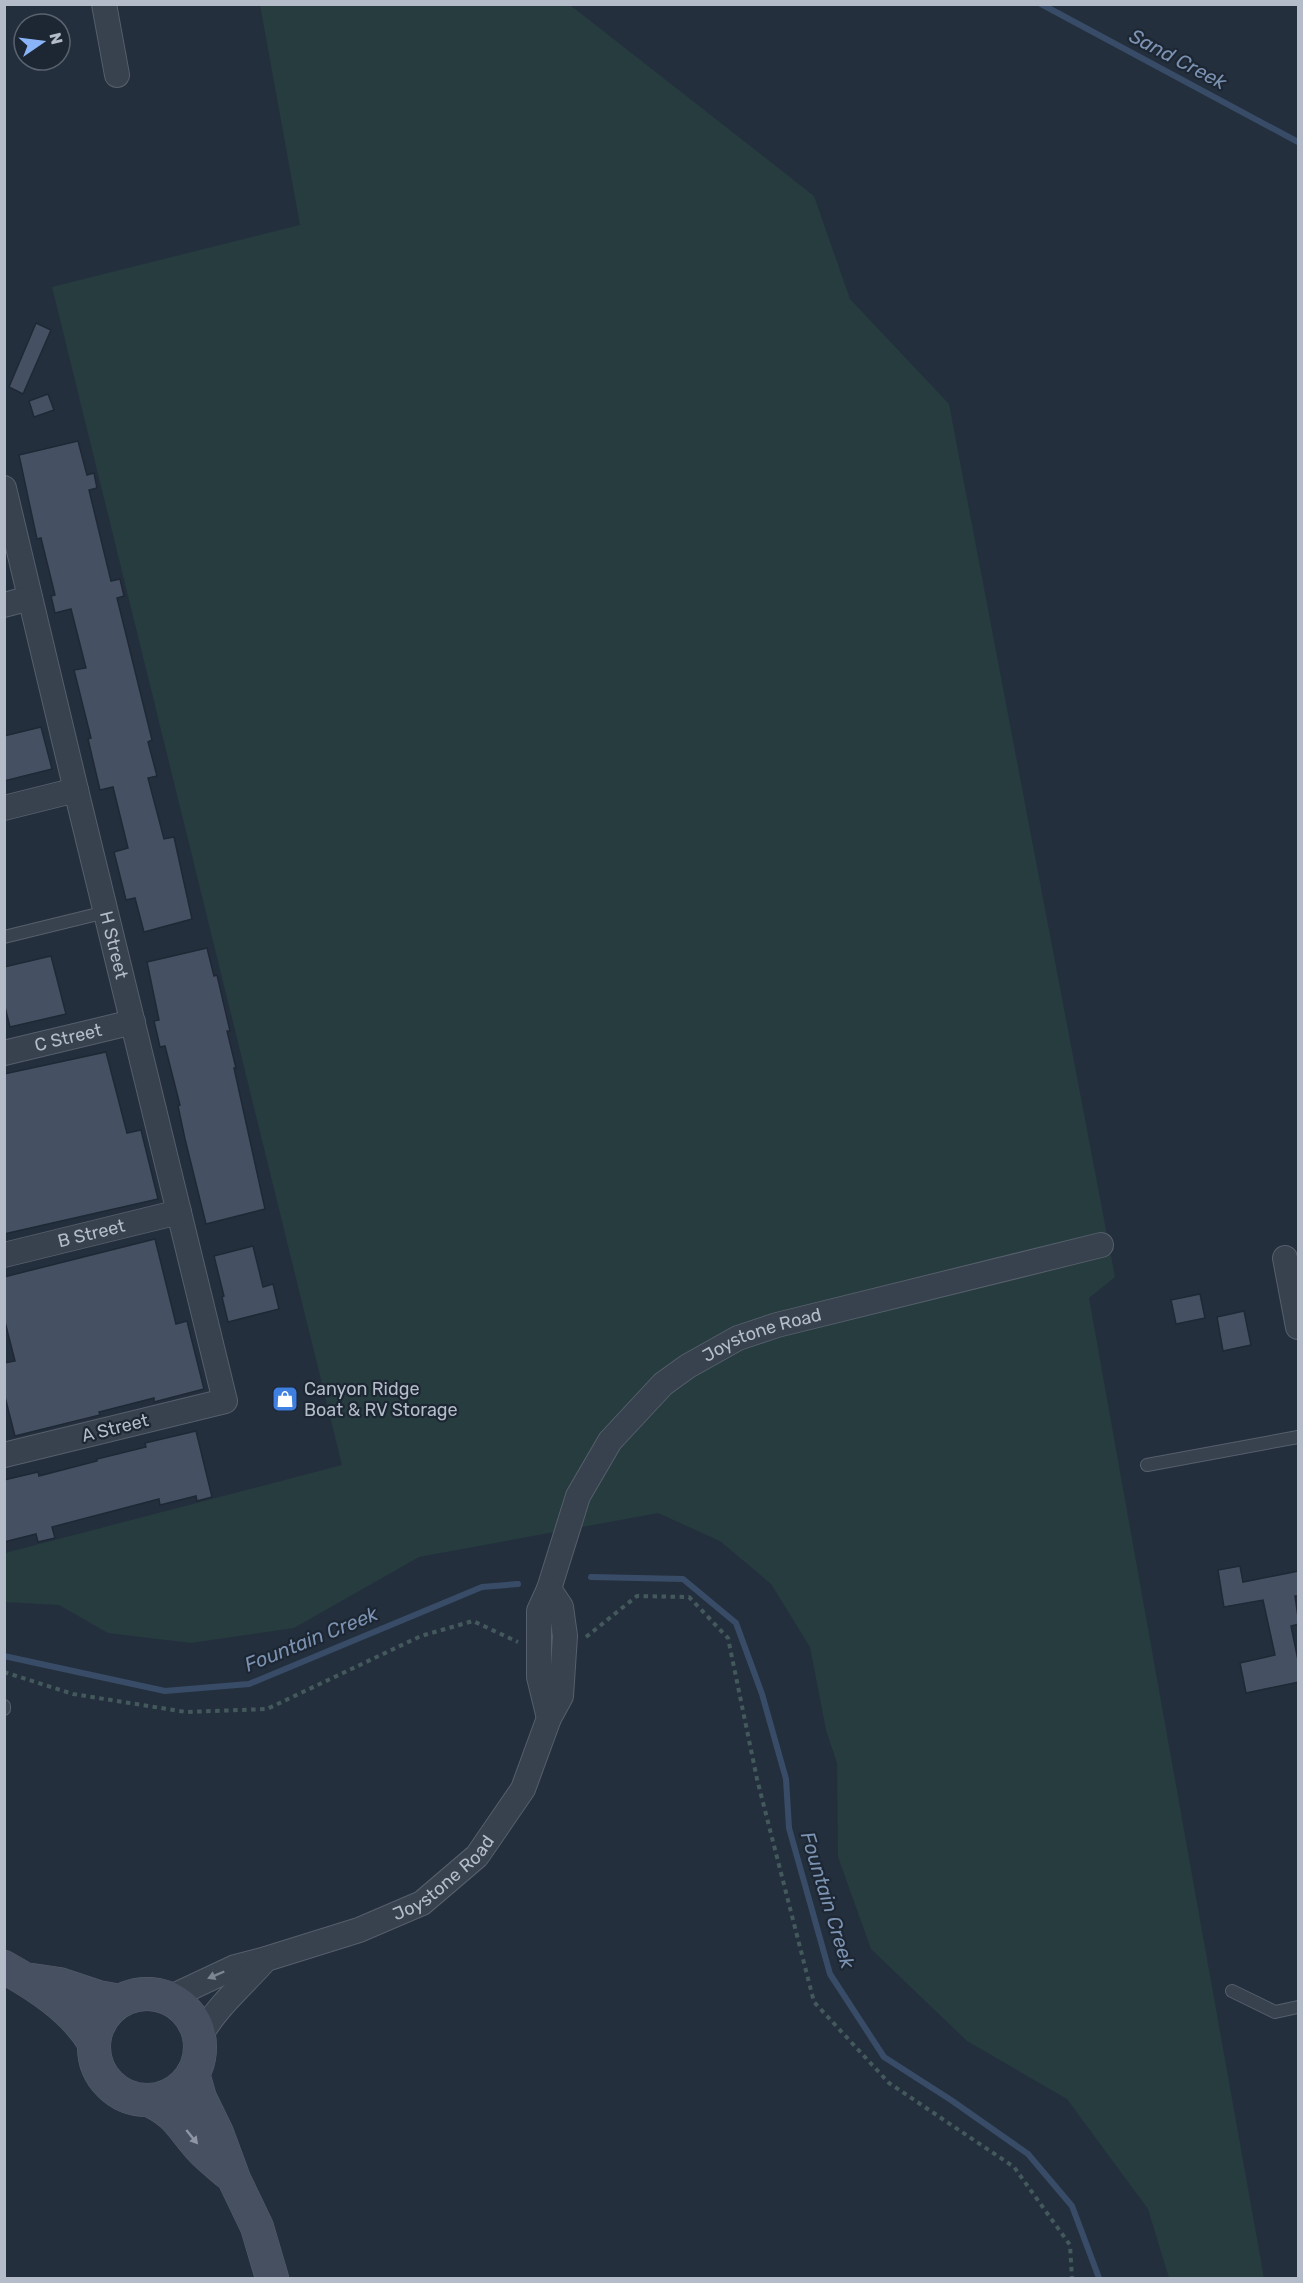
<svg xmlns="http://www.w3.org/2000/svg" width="1303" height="2283" viewBox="0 0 1303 2283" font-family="Rubik,sans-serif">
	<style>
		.green { fill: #263c3f }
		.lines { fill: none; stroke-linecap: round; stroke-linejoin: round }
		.stream { stroke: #394c67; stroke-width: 6 }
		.building { fill: #455162; stroke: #1f2835; stroke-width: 1.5 }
		.service-casing { stroke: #565f6c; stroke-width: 14 }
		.minor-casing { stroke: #565f6c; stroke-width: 26 }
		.secondary-casing { stroke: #565f6c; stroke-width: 34 }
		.path { stroke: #44595c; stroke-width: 4; stroke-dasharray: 4.5 4.5; stroke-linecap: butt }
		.service { stroke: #38414e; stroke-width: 12 }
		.minor { stroke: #38414e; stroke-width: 24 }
		.secondary { stroke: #465061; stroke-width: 33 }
		.oneway { fill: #7c8592 }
		.oneway2 { fill: #8e96a5 }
		.labels { text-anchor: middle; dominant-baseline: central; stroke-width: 4.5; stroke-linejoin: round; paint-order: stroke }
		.street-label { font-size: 18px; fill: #b4bcc9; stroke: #1d2633 }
		.poi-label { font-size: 18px; fill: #b4bcc9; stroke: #1d2633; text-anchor: start }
		.water-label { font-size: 20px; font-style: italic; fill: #7c92b1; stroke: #1d2633 }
	</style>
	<rect width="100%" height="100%" fill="#242f3e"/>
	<path class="green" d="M260,5h310l244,191 36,103 99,105 166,873 -26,21 175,980h-95l-21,-69 -81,-110 -100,-58 -96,-92 -33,-92 -1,-94 -11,-33 -16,-83 -39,-63 -51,-43 -62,-28 -239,44 -125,71 -103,15 -83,-10 -49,-28 -54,-3v-49l337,-88 -290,-1178 248,-62z"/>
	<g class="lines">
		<g class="stream">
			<path d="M1041,4l257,138"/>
			<path d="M591,1577l92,2 53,44 26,71 24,85 3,49 41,146 54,83 67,43 77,54 44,52 27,72"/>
			<path d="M4,1656l161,35 84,-7 233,-97 36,-3"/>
		</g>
	</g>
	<g class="building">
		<path d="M36,323l15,7 -28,64 -14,-7z"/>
		<path d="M48,394l6,16 -20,7 -5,-16z"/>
		<path d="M78,441l9,34 7,-2 3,15 -8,2 22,91 9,-2 4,17 -7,2 35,142 -4,2 9,34 -9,2 16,61 10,-2 18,82 -48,13 -9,-34 -9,2 -12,-48 14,-4 -15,-61 -13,3 -12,-51 3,-1 -17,-68 12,-2 -15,-59 -16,4 -4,-17 4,-1 -14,-57 -4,1 -18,-84z"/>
		<path d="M41,727l11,42 -48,12v-45z"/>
		<path d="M207,948l7,28 3,-1 13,56h-3l9,37h-2l31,141 -59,15 -21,-85 -7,-33 2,-1 -15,-59 -5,1 -6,-26 5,-1 -12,-58z"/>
		<path d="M51,956l15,58 -56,13 -6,-24v-36z"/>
		<path d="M106,1052l21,81 14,-3 17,69 -154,35v-160z"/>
		<path d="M155,1239l21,85 11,-3 17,68 -50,13v-4l-55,14 1,3 -85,21 -11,-43v-30l11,-2 -11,-43v-41z"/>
		<path d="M253,1246l10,41 10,-3 6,25 -51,13 -6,-25 2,-1 -10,-40z"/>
		<path d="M1200,1294l5,24 -29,6 -5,-24z"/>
		<path d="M1244,1311l7,34 -28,6 -6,-34z"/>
		<path d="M196,1431l16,66 -15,4 -1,-5 -36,9 -1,-6 -107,28 3,11 -17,4 -2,-8 -32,8v-62l34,-8 1,4 58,-15v-2l49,-12 -1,-4z"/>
		<path d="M1240,1566l3,16 56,-11v25h-4l4,28 -8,2 8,39v17l-53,11 -6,-30 35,-8 -12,-55 -39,7 -6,-37z"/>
	</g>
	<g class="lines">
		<g class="service-casing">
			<g id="service">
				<path d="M4,937l102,-25"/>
				<path d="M1147,1465l151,-28"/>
				<path d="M4,1706v3"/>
				<path d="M1232,1991l43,21 23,-5"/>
			</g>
		</g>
		<g class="minor-casing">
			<g id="minor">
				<path d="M104,4l13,71"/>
				<path id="s1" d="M4,488l72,302 149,611 -221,54"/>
				<path d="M4,605l26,-7"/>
				<path d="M4,808l72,-18"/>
				<path id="s2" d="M4,1053l129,-31"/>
				<path id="s3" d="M4,1255l175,-43"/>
				<path d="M1285,1258l13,69"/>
				<path id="s4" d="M549,1718l-10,-41v-66l10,-22 29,-93 32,-55 53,-57 25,-18 50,-28 39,-13 324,-80"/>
				<path id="s5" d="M169,1998l66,-31 31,-8 93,-29 63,-27 55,-47 46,-67 26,-71 12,-22 4,-60 -4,-29 -12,-18"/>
				<path d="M199,2038c17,-31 44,-53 67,-79"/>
			</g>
		</g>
		<g class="secondary-casing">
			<g id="secondary">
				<path d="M4,1967c34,19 70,42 90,76"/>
				<path d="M32,1980l27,4 39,13 22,4"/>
				<circle cx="147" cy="2047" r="53"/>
				<path d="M193,2073l7,25 17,35 17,46 23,48 15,51"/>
				<path d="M149,2100c30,14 33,29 54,51 8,8 17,15 25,22"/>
			</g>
		</g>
		<g class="path">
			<path d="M586,1637l51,-41 52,1 39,41 29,141 57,223 75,81 125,84 56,78 2,33"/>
			<path d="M4,1672l69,22 113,18 81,-3 154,-73 52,-15 45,21"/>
		</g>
		<use href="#service" class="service"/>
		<use href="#minor" class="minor"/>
		<use href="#secondary" class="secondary"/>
	</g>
	<defs><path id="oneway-solid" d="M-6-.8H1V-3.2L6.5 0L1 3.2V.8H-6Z" transform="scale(1.5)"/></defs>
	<use class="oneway" href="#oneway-solid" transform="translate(216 1975) rotate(157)"/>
	<use class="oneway2" href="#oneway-solid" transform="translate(192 2137) rotate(51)"/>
	<defs>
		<g id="shop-square" transform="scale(1.35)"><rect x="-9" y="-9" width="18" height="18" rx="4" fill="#3f7fe0" stroke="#1d2633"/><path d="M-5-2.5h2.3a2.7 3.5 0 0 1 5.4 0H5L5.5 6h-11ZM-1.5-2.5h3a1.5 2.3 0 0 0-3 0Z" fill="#fff"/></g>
	</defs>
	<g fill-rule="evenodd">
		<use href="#shop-square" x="285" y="1399"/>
	</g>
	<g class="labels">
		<g class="street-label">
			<text stroke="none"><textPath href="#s1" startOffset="470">H Street</textPath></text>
			<text stroke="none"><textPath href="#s2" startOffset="66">C Street</textPath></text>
			<text stroke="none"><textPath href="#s3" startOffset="90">B Street</textPath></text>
			<text stroke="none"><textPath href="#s4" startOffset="483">Joystone Road</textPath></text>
			<text transform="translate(115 1428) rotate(-14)">A Street</text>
			<text stroke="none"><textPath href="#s5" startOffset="303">Joystone Road</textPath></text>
		</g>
		<g class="poi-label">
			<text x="304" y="1389">Canyon Ridge<tspan x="304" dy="21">Boat &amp; RV Storage</tspan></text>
		</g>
		<g class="water-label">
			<text transform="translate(1178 59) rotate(28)">Sand Creek</text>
			<text transform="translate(311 1639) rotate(-22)">Fountain Creek</text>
			<text transform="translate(828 1900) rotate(73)">Fountain Creek</text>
		</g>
	</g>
	<rect width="1303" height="2283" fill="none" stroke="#b4bcc9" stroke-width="12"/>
	<g transform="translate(42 42) rotate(76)"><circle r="28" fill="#1d2633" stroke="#59626f" stroke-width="1.5"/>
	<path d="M0-4.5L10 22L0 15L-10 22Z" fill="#8ab4f8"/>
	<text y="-9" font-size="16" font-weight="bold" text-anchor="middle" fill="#b4bcc9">N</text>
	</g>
</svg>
